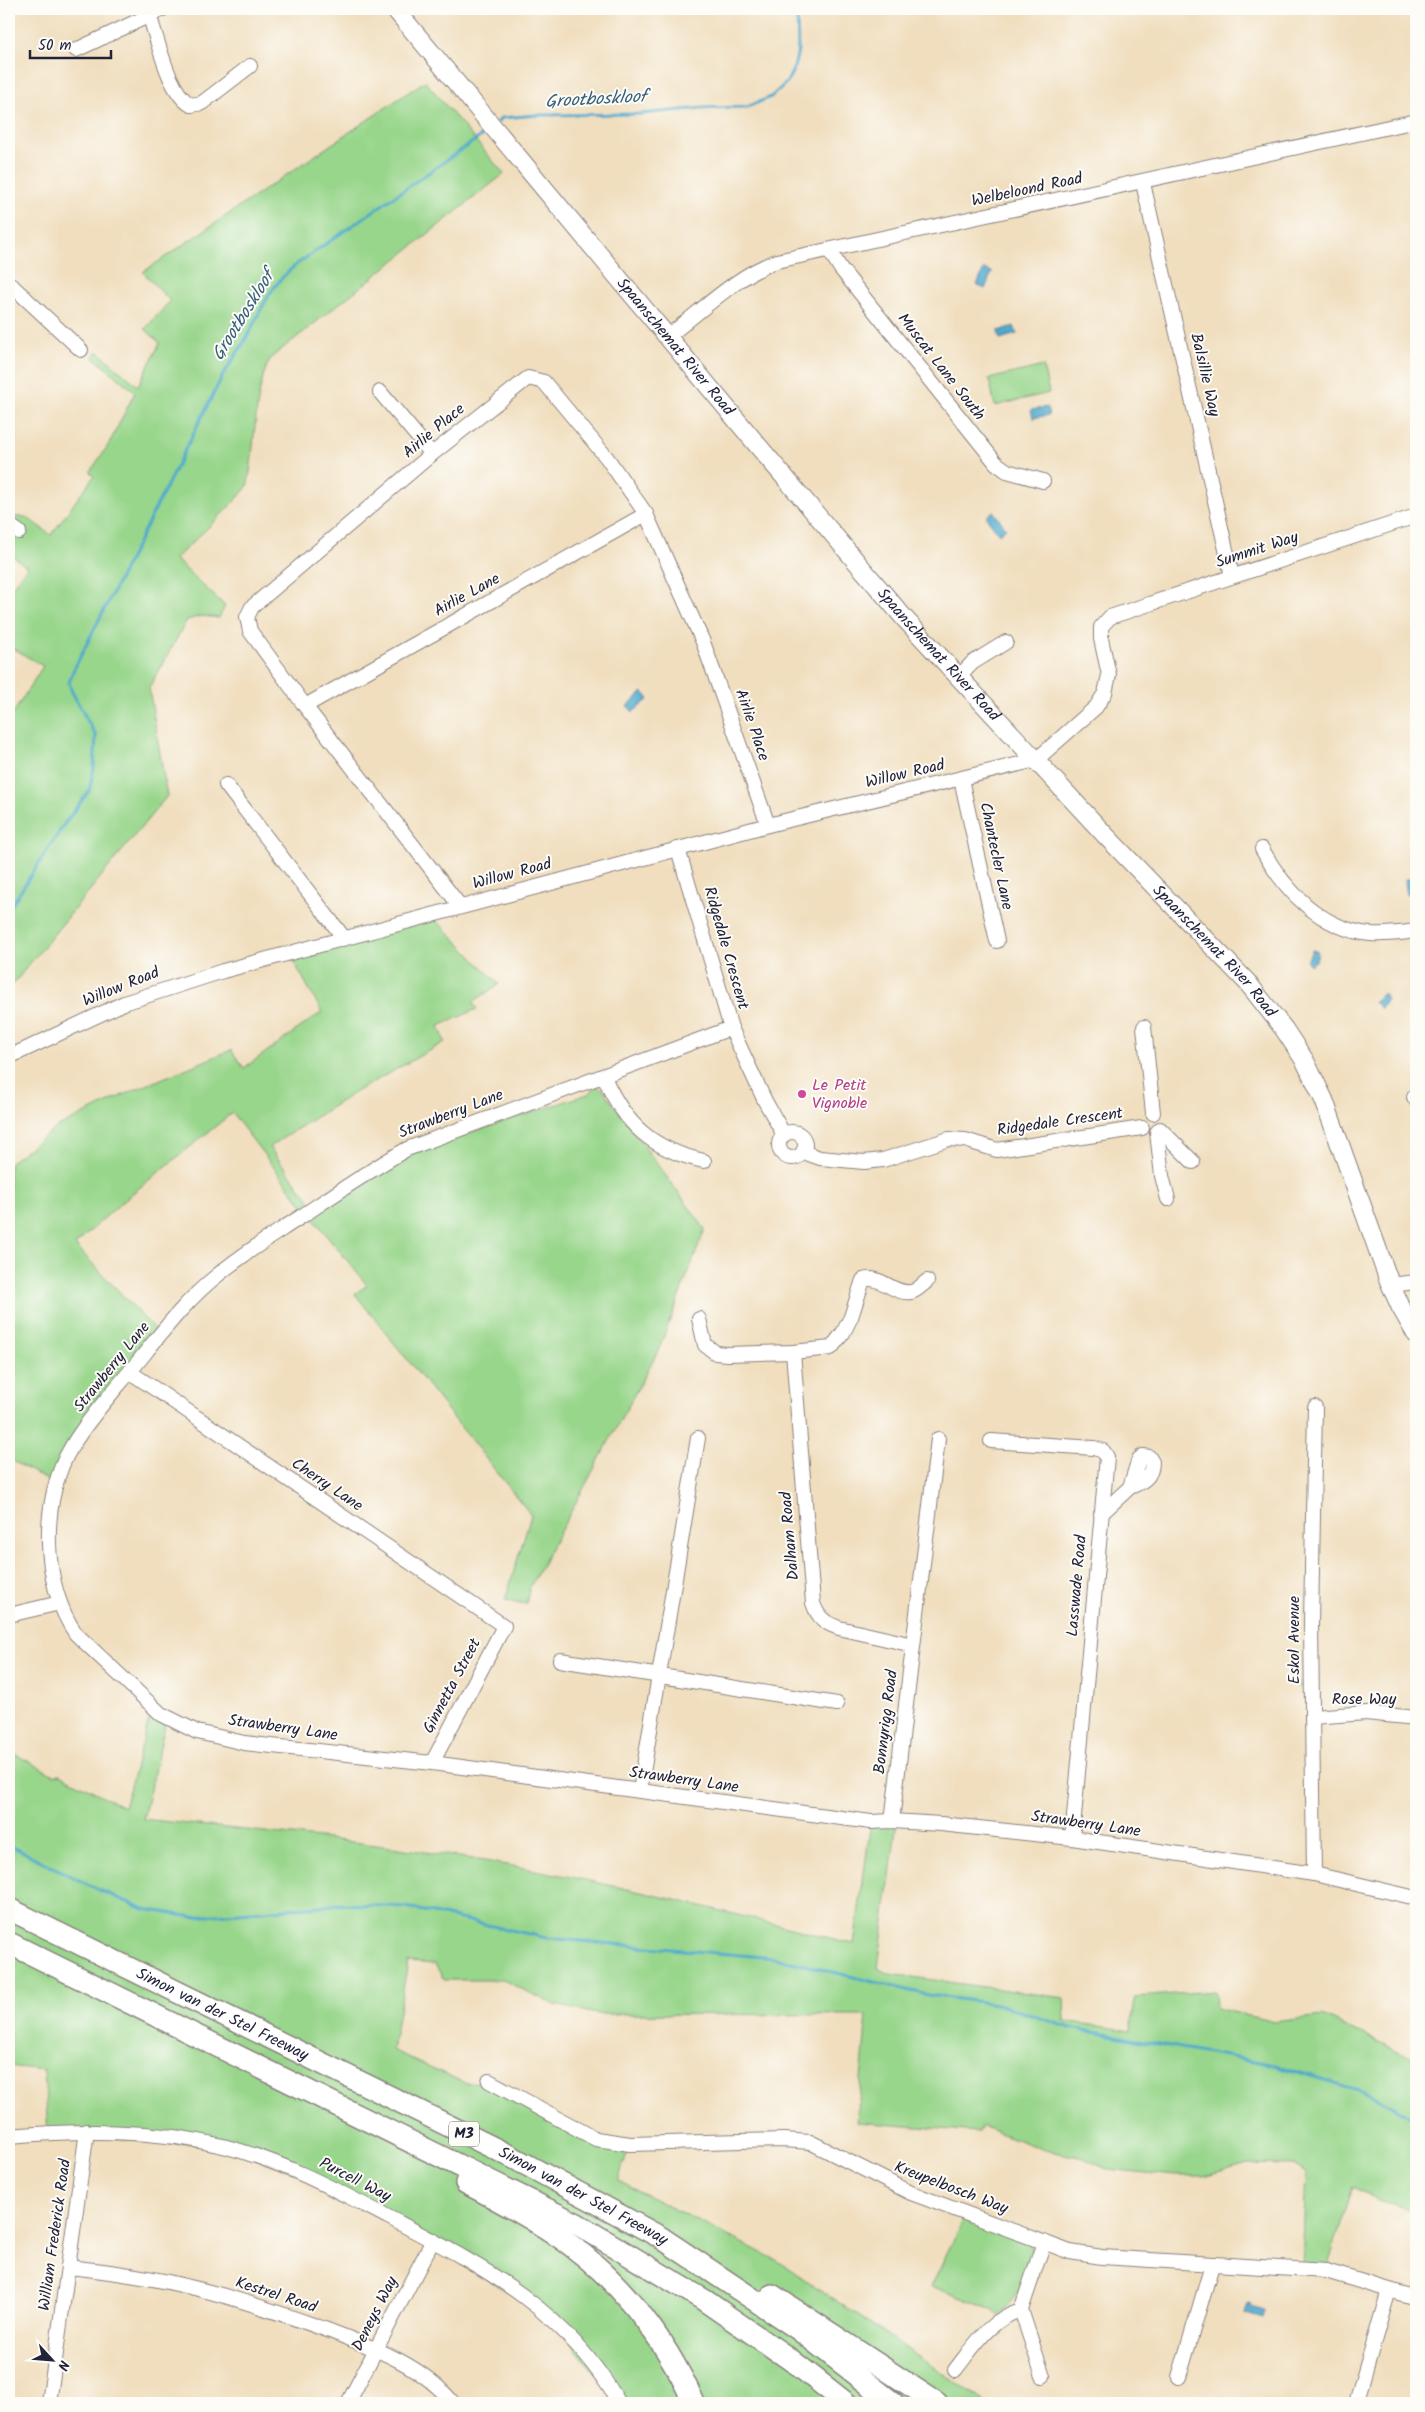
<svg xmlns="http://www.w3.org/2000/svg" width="1425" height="2412" viewBox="0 0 1425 2412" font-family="Kalam,sans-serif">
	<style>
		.green { fill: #98d68b; stroke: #5d7c63 }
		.water { fill: #4da9cc; stroke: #386684 }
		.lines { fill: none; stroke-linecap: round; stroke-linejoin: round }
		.stream { stroke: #4da9cc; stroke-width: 3 }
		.minor-casing { stroke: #89807c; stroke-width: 16 }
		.major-casing { stroke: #89807c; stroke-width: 20 }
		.highway-casing { stroke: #89807c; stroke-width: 24 }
		.minor { stroke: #fff; stroke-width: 14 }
		.major { stroke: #fff; stroke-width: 18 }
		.highway { stroke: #fff; stroke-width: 21 }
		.hotel-dot { fill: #d1479c; stroke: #fdfcf7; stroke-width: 2 }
		.labels { text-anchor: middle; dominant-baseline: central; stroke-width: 4; stroke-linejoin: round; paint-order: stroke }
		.shield { fill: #fdfcf7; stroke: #646373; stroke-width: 1 }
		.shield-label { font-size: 15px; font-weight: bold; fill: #22223b }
		.street-label { font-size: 16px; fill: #22223b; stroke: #fdfcf7 }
		.hotel-label { font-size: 16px; fill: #b23c85; stroke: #fdfcf7; text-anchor: start }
		.water-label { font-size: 18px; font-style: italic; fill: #355f7c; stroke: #fdfcf7 }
	</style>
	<rect width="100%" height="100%" fill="#fdfcf7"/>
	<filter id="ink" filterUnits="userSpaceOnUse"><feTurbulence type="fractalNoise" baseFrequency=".02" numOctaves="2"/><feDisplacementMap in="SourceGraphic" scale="10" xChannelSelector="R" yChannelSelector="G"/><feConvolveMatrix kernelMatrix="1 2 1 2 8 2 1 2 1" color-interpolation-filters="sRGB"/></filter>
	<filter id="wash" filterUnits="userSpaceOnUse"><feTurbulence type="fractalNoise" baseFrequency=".0096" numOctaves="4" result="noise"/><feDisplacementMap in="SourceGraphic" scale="20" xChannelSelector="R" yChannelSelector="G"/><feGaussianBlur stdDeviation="1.12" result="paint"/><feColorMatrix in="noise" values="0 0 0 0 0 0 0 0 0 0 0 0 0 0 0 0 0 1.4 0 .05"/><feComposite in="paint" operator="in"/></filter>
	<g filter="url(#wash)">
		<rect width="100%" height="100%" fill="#f0debe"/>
		<g class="green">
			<path d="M425,81l79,93 -231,182c-20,23 -17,98 -26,130 -2,8 -62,63 -72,73l50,47 -6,12 -18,-2 -14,4 -38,68 18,108 -158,193v-269l34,-54 -34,-20v-55l18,-24 -18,-14v-32l3,-4h14l25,18 43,-59 -4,-4 19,-28 26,-52 -42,-35 4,-6 41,35 22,-43 -15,-14 25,-28 -27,-29z"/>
			<path d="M1043,366l6,27 -54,13 -6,-27z"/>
			<path d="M431,915l68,69 -26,18 4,7 -38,17 6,16 -88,49 -88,56 46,60 -7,5 -76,-99 -109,88 -48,44 85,90 -73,89 -31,61 -47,-26v-296l47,-35 69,-34 106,-44 13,18 78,-56 -33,-59z"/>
			<path d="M596,1085l7,5 102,139 -46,120 -129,238 -4,17 -21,-4 26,-85 -176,-221 12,-9 -55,-68 85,-56 27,-13 164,-54z"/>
			<path d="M153,1707l14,10 -24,102c96,11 194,19 289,34 143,20 283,56 422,91l17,-122 26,-1 -19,147 12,6 174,24 1,23 66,10 4,-34 80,-6 1,17 58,14 49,-6 88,41 5,15v139l-40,-12 -23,-12 -27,84 -24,-3 4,-96 -11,-7 -48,-1 -44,12h-27l-69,-7 -23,-11 -39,-8 -64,-24 -3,6 -121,-10 10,-107 -270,-1 -42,-9 -52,-25h-59l-9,-16 -27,-2 -16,88 73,33 24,-2 107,58 34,5 -12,37 160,80 208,142h-367l-71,-89 -230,-134 -97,-34 -173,-13 -4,-63 -35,-4v-315l45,24 6,-1 64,33z"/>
			<path d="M964,2218l65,25 4,8c1,16 -21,56 -34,65l-2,-4 -66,-26z"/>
		</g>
		<g class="water">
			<path d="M984,269l8,3 -7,17 -8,-4z"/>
			<path d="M1014,326l3,8 -17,5 -2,-8z"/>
			<path d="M1047,407l2,8 -16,3 -2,-8z"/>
			<path d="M993,511l13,17 -7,6 -13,-17z"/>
			<path d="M643,692l6,7 -16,13 -6,-6z"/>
			<path d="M1405,879h7l2,15h-8z"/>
			<path d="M1312,950l6,1 -2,10 -6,4 -3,-4z"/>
			<path d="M1384,993l3,6 -6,10 -7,-8z"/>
			<path d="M1249,2304l3,1 -1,3 14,4 -2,7 -17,-5z"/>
		</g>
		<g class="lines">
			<g class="stream">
				<path d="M498,122l3,-4 36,-3 104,-1 61,-6 45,-1 24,-10 16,-15 7,-14 4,-17 -1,-42"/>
				<path d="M9,909l56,-86 24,-32 5,-23 2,-32 -24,-44 -3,-9 4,-12 150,-296c9,-14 19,-28 27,-44 15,-29 20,-45 47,-67l193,-134"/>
				<path d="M9,1845l90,45 45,19 49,8 150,-13 63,3 141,31 228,20 153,37 69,9 74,24 204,37 92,28 49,26"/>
			</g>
		</g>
	</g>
	<g filter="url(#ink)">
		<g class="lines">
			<g class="minor-casing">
				<g id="minor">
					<path d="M147,9c10,25 20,83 44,96l11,-2 48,-37"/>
					<path d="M76,50l87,-41"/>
					<path d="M1143,183l89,393"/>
					<path d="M829,250l12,19 155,194 11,8 36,10"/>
					<path d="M9,283l72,67"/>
					<path d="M667,337c35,-26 68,-61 110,-76l639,-140"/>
					<path d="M380,392l52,62"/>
					<path d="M9,525l10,7"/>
					<path d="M959,677l13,-14 34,-21"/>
					<path d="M305,706l341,-192"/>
					<path d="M961,779l36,162"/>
					<path d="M226,785l118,153"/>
					<path d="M678,849l53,179 34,73 19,34"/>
					<path d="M1262,849c22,41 59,80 108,85 15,1 31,-1 46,-3"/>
					<path d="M460,906l-155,-200 -55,-75 -3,-14 5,-10 180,-153 96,-76 16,4 63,76 39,56 57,128 65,183"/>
					<path d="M1144,1027l9,86"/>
					<path d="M731,1028l-324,121c-37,21 -72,45 -108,69 -27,18 -55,35 -80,56 -32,25 -57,58 -82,89 -22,27 -47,53 -65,83 -32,52 -31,138 4,188l85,80 36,18 22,5 25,6 188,20 439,59 21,-1 49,3 131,14 242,36 102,24"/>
					<path d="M9,1057l115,-54 99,-32 545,-146 268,-65 60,-53 9,-14 4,-18 -8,-36v-12l9,-10 306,-101"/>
					<path d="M604,1077c21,48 49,73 100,84"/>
					<path d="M1414,1097l2,3"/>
					<path d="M1160,1129l33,33"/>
					<path d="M1157,1132l5,44 6,23"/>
					<circle cx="792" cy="1145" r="13"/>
					<path d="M803,1152l17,6 44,4 19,-2 66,-21 16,1 32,10 145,-22"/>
					<path d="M1391,1285l25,-3"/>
					<path d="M699,1319l6,26 11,8 11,1 66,-2 38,-4 12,-15 8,-16 12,-37c17,-6 31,15 48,12 6,-1 12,-8 16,-11"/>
					<path d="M793,1352l20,251c5,15 12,20 26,25l74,17"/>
					<path d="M130,1372l374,254 -72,137"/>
					<path d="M991,1441l103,7 9,3 4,6 -35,381"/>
					<path d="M1101,1514l29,-27 9,-28 4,-3 6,1 3,5c0,15 -9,20 -22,25"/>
					<path d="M9,1615l51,-12"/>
					<path d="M560,1660l277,44"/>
					<path d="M1312,1717l54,-4 50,5"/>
					<path d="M640,1791l58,-353"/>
					<path d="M892,1821l46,-382"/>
					<path d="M1314,1874l-3,-251 4,-216"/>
					<path d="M489,2081l107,58 34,5 154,-4 26,2 101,51 159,59 32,5 224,14 90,27"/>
					<path d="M9,2136c71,-6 144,-7 214,10 59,15 111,43 165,71 95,50 176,90 231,186"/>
					<path d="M68,2267c38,4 76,9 113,18 51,11 100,28 149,46 44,17 92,34 123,72"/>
					<path d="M955,2370c19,-24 35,-51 66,-60"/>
					<path d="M1043,2376l-22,-66 23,-68"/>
					<path d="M1179,2377l33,-112"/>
					<path d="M49,2403l38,-272"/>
					<path d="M348,2403l85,-163"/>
					<path d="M1356,2403l33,-113"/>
				</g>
			</g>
			<g class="major-casing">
				<g id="major">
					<path id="s1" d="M395,9l364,438 146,172 201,217 141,146 37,47 21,32 19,39 65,181 11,25 16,28"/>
				</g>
			</g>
			<g class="highway-casing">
				<g id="highway">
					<path id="s2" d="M9,1909l503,248 148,80 138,92 95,74"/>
					<path d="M9,1943l568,281 127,76 87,60 55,43"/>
					<path d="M466,2183c29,15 59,31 86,49 63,41 112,103 142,171"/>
					<path d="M772,2295l165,108"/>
				</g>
			</g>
			<use href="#minor" class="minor"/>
			<use href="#major" class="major"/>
			<use href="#highway" class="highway"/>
		</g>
	</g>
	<circle class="hotel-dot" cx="802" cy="1094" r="5"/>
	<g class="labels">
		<rect class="shield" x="449" y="2121.5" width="30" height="25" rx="4"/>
		<g class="shield-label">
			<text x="464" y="2134">M3</text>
		</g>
		<g class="street-label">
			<text transform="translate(1027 190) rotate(-12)">Welbeloond Road</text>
			<text stroke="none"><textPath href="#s1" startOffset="439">Spaanschemat River Road</textPath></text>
			<text transform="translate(941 367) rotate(52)">Muscat Lane South</text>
			<text transform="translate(1205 375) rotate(77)">Balsillie Way</text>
			<text transform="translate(434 431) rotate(-40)">Airlie Place</text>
			<text transform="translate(1257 550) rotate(-18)">Summit Way</text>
			<text transform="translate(467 595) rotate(-29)">Airlie Lane</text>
			<text stroke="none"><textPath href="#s1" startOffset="844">Spaanschemat River Road</textPath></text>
			<text transform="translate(752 725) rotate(71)">Airlie Place</text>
			<text transform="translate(905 774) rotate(-13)">Willow Road</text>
			<text transform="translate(996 856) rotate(78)">Chantecler Lane</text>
			<text transform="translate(512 874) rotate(-15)">Willow Road</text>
			<text transform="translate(726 948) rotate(74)">Ridgedale Crescent</text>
			<text stroke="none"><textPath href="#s1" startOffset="1249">Spaanschemat River Road</textPath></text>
			<text transform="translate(121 987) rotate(-22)">Willow Road</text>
			<text transform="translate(451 1114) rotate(-21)">Strawberry Lane</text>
			<text transform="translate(1060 1122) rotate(-8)">Ridgedale Crescent</text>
			<text transform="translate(112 1367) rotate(-51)">Strawberry Lane</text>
			<text transform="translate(327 1485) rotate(34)">Cherry Lane</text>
			<text transform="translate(790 1536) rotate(-95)">Dalham Road</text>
			<text transform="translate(1077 1586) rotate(-85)">Lasswade Road</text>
			<text transform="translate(1294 1640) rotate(-90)">Eskol Avenue</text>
			<text transform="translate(452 1686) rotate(-62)">Ginnetta Street</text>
			<text x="1364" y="1699">Rose Way</text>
			<text transform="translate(886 1722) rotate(-83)">Bonnyrigg Road</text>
			<text transform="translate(283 1728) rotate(8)">Strawberry Lane</text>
			<text transform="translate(684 1780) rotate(8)">Strawberry Lane</text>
			<text transform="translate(1086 1824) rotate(8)">Strawberry Lane</text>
			<text stroke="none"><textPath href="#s2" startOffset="238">Simon van der Stel Freeway</textPath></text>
			<text transform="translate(355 2180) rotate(27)">Purcell Way</text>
			<text transform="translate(951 2188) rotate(21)">Kreupelbosch Way</text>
			<text stroke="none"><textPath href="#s2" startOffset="642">Simon van der Stel Freeway</textPath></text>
			<text transform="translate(55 2235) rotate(-82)">William Frederick Road</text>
			<text transform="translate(276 2295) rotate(18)">Kestrel Road</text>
			<text transform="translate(375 2314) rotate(-63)">Deneys Way</text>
		</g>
		<g class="hotel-label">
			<text x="812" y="1085">Le Petit<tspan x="812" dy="18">Vignoble</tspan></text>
		</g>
		<g class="water-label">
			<text transform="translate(596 100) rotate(-3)">Grootboskloof</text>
			<text transform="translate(244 316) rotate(-58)">Grootboskloof</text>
		</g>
	</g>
	<rect width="1425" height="2412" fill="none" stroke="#fdfcf7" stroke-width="30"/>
	<g transform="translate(52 2360) rotate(116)" stroke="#fdfcf7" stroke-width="4" paint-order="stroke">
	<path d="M0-4L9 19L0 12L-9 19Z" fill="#22223b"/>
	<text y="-8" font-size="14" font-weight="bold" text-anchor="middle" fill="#22223b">N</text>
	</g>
	<path d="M30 50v8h81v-8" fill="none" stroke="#22223b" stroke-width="2.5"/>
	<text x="38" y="50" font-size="15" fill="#22223b" stroke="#fdfcf7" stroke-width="4" paint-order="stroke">50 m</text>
</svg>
